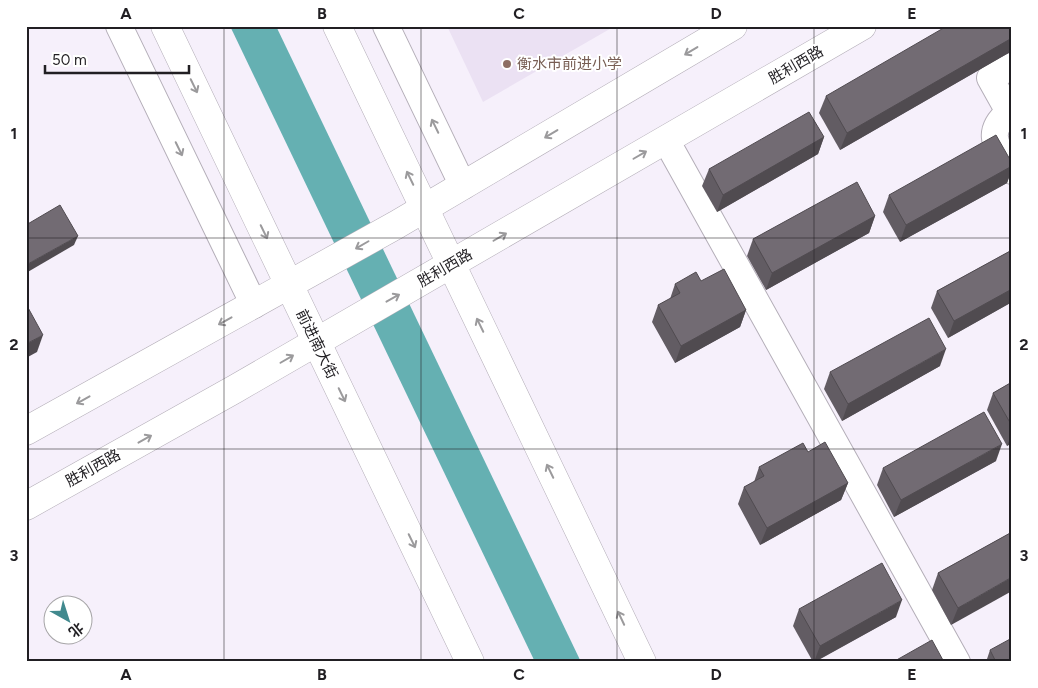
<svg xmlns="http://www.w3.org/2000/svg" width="1038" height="688" viewBox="0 0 1038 688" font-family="Figtree,'Noto Sans SC',sans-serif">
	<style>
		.built { fill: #ebe1f3 }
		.water { fill: #65b0b2 }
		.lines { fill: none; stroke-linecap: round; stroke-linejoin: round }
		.minor-casing { stroke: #b4aeb8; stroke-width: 28 }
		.major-casing { stroke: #b4aeb8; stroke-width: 29 }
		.minor { stroke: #fff; stroke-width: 26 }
		.major { stroke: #fff; stroke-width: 28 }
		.wall { fill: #625c63 }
		.shaded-wall { fill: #504b50 }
		.building { fill: #726b73; stroke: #504b50 }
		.oneway { stroke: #9b9a9c }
		.grid { fill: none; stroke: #211f23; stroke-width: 1; stroke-opacity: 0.55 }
		.education-dot { fill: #8d6e63; stroke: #fff; stroke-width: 2 }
		.labels { text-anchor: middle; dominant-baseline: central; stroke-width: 4; stroke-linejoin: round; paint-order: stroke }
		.education-label { font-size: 15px; fill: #785e54; stroke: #fff; text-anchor: start }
		.street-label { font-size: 15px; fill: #211f23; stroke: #fff }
		.neatline { fill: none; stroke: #211f23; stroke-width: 2 }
		.grid-label { font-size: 16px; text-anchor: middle; font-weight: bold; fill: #211f23 }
	</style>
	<rect width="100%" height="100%" fill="#f6f0fb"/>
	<path class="built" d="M447,26h168l-132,76z"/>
	<path class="water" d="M230,26h46l305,636h-46z"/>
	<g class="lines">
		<g class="minor-casing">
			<g id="minor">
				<path d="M119,26l135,279"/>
				<path d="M386,26l77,160"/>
				<path d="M1012,66l-22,12 19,34c-26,22 -11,35 3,59"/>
				<path d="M666,140l291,522"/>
			</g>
		</g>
		<g class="major-casing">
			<g id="major">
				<path d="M165,26l305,636"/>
				<path d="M337,26l305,636"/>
				<path d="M26,431l370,-206 337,-199"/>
				<path d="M26,506l209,-117 627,-363"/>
			</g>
		</g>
		<use href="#minor" class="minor"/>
		<use href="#major" class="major"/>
	</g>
	<g class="wall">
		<path d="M1012,26v25l-172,99 -21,-37 7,-17z"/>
		<path d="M824,137l-6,17 -101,58 -15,-26 7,-17z"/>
		<path d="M1012,163v6l-5,14 -107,59 -17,-30 6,-17z"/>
		<path d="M875,216l-6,17 -103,57 -19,-34 6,-17z"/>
		<path d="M1012,250v52l-64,36 -17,-30 6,-17z"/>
		<path d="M701,281l45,29 -6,17 -65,36 -23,-41 6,-17 12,-6 5,-15z"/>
		<path d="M940,366l-98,55 -18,-32 6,-17z"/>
		<path d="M1012,382v61l-5,3 -20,-36 6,-17z"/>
		<path d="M808,452l40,31 -7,17 -81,45 -22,-41 6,-17 10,-5 5,-15z"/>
		<path d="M996,461l-102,56 -17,-32 6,-17z"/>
		<path d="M1012,532l-61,93 -19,-35 6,-17z"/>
		<path d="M799,609l97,8 -81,45h-2l-20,-36z"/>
		<path d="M990,650l22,12h-26z"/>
	</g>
	<g class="shaded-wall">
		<path d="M1012,38v13l-172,99 7,-17z"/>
		<path d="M824,137l-6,17 -101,58 6,-17z"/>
		<path d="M1012,166v3l-5,14 -107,59 6,-17z"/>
		<path d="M875,216l-6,17 -103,57 6,-17z"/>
		<path d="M78,236l-4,9 -48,28v-8z"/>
		<path d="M1012,289v13l-64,36 6,-17z"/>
		<path d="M746,310l-6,17 -65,36 6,-17z"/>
		<path d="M43,335l-6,17 -11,6v-14z"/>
		<path d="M946,349l-6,17 -98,55 6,-17z"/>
		<path d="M1012,433v10l-5,3z"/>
		<path d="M1002,444l-6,17 -102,56 7,-17z"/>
		<path d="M848,483l-7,17 -81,45 7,-17z"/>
		<path d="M1012,577v14l-61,34 7,-17z"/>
		<path d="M902,600l-6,17 -82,45 6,-16z"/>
	</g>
	<g class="building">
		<path d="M947,26h65v12l-165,95 -21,-37z"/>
		<path d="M809,112l15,25 -101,58 -14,-26z"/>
		<path d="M996,135l16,28v3l-106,59 -17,-30z"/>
		<path d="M857,182l18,34 -103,57 -19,-34z"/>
		<path d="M60,205l18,31 -52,29v-40z"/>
		<path d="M1012,250v39l-58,32 -17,-30z"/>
		<path d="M724,269l22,41 -65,36 -23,-41 22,-12 -5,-9 21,-12 5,9z"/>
		<path d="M26,304l17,31 -17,9z"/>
		<path d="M929,318l17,31 -98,55 -18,-32z"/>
		<path d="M1012,382v44l-19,-33z"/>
		<path d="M984,412l18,32 -101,56 -18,-32z"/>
		<path d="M825,442l23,41 -81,45 -23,-41 20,-11 -5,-9 44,-24 5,9z"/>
		<path d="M1012,532v45l-54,31 -20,-35z"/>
		<path d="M882,563l20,37 -82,46 -21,-37z"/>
		<path d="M1012,638v24h-16l-6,-12z"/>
		<path d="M932,640l12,22h-51z"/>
	</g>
	<defs><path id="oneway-shaft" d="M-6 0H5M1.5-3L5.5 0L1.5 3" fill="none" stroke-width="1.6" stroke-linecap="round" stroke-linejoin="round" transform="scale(1.25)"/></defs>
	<g class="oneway">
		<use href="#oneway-shaft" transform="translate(691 51) rotate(149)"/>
		<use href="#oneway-shaft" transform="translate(194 86) rotate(64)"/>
		<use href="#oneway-shaft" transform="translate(435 126) rotate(-116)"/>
		<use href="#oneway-shaft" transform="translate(551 134) rotate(149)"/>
		<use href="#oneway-shaft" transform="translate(179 149) rotate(64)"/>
		<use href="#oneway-shaft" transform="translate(640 155) rotate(-30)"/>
		<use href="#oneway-shaft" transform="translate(410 178) rotate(-116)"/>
		<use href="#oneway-shaft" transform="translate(264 232) rotate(64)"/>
		<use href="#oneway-shaft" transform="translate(500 237) rotate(-30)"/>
		<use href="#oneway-shaft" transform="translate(362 245) rotate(150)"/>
		<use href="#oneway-shaft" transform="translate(393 298) rotate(-29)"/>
		<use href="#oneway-shaft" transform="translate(225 321) rotate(151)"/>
		<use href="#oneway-shaft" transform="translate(480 325) rotate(-116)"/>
		<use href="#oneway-shaft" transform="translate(287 359) rotate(-30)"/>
		<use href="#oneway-shaft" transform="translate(342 395) rotate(64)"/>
		<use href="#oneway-shaft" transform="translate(83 400) rotate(151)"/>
		<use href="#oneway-shaft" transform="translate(145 439) rotate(-29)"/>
		<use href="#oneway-shaft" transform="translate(550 471) rotate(-116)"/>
		<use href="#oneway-shaft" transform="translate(412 541) rotate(64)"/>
		<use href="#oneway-shaft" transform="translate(621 618) rotate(-115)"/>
	</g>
	<path class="grid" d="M224,26v636M421,26v636M617,26v636M814,26v636M26,238h986M26,449h986"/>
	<circle class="education-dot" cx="507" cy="64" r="5"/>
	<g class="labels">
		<g class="education-label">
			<text x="517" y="64">衡水市前进小学</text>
		</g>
		<g class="street-label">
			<text transform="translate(796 65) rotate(-30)">胜利西路</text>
			<text transform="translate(445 268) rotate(-30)">胜利西路</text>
			<text transform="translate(317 344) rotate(64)">前进南大街</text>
			<text transform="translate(93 468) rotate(-29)">胜利西路</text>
		</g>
	</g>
	<rect width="1038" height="688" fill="none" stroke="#ffffff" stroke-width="55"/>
	<g transform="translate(68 620) rotate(141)"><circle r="24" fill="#ffffff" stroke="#a6a5a7"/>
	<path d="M0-4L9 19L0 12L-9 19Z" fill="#41898e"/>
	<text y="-8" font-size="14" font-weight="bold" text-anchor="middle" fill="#211f23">北</text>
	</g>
	<path d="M45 65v8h144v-8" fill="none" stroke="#211f23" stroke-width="2.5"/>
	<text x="52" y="65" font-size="15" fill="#211f23" stroke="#ffffff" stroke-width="4" paint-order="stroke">50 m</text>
	<rect x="28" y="28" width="982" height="632" class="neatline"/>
	<g class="grid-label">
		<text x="126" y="19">A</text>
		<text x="322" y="19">B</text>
		<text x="519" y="19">C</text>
		<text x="716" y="19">D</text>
		<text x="912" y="19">E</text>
		<text x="14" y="139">1</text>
		<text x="1024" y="139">1</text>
		<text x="14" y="350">2</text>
		<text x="1024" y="350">2</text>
		<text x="14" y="561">3</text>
		<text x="1024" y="561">3</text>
		<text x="126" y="680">A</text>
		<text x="322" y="680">B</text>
		<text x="519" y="680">C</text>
		<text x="716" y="680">D</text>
		<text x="912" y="680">E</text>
	</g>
</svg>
